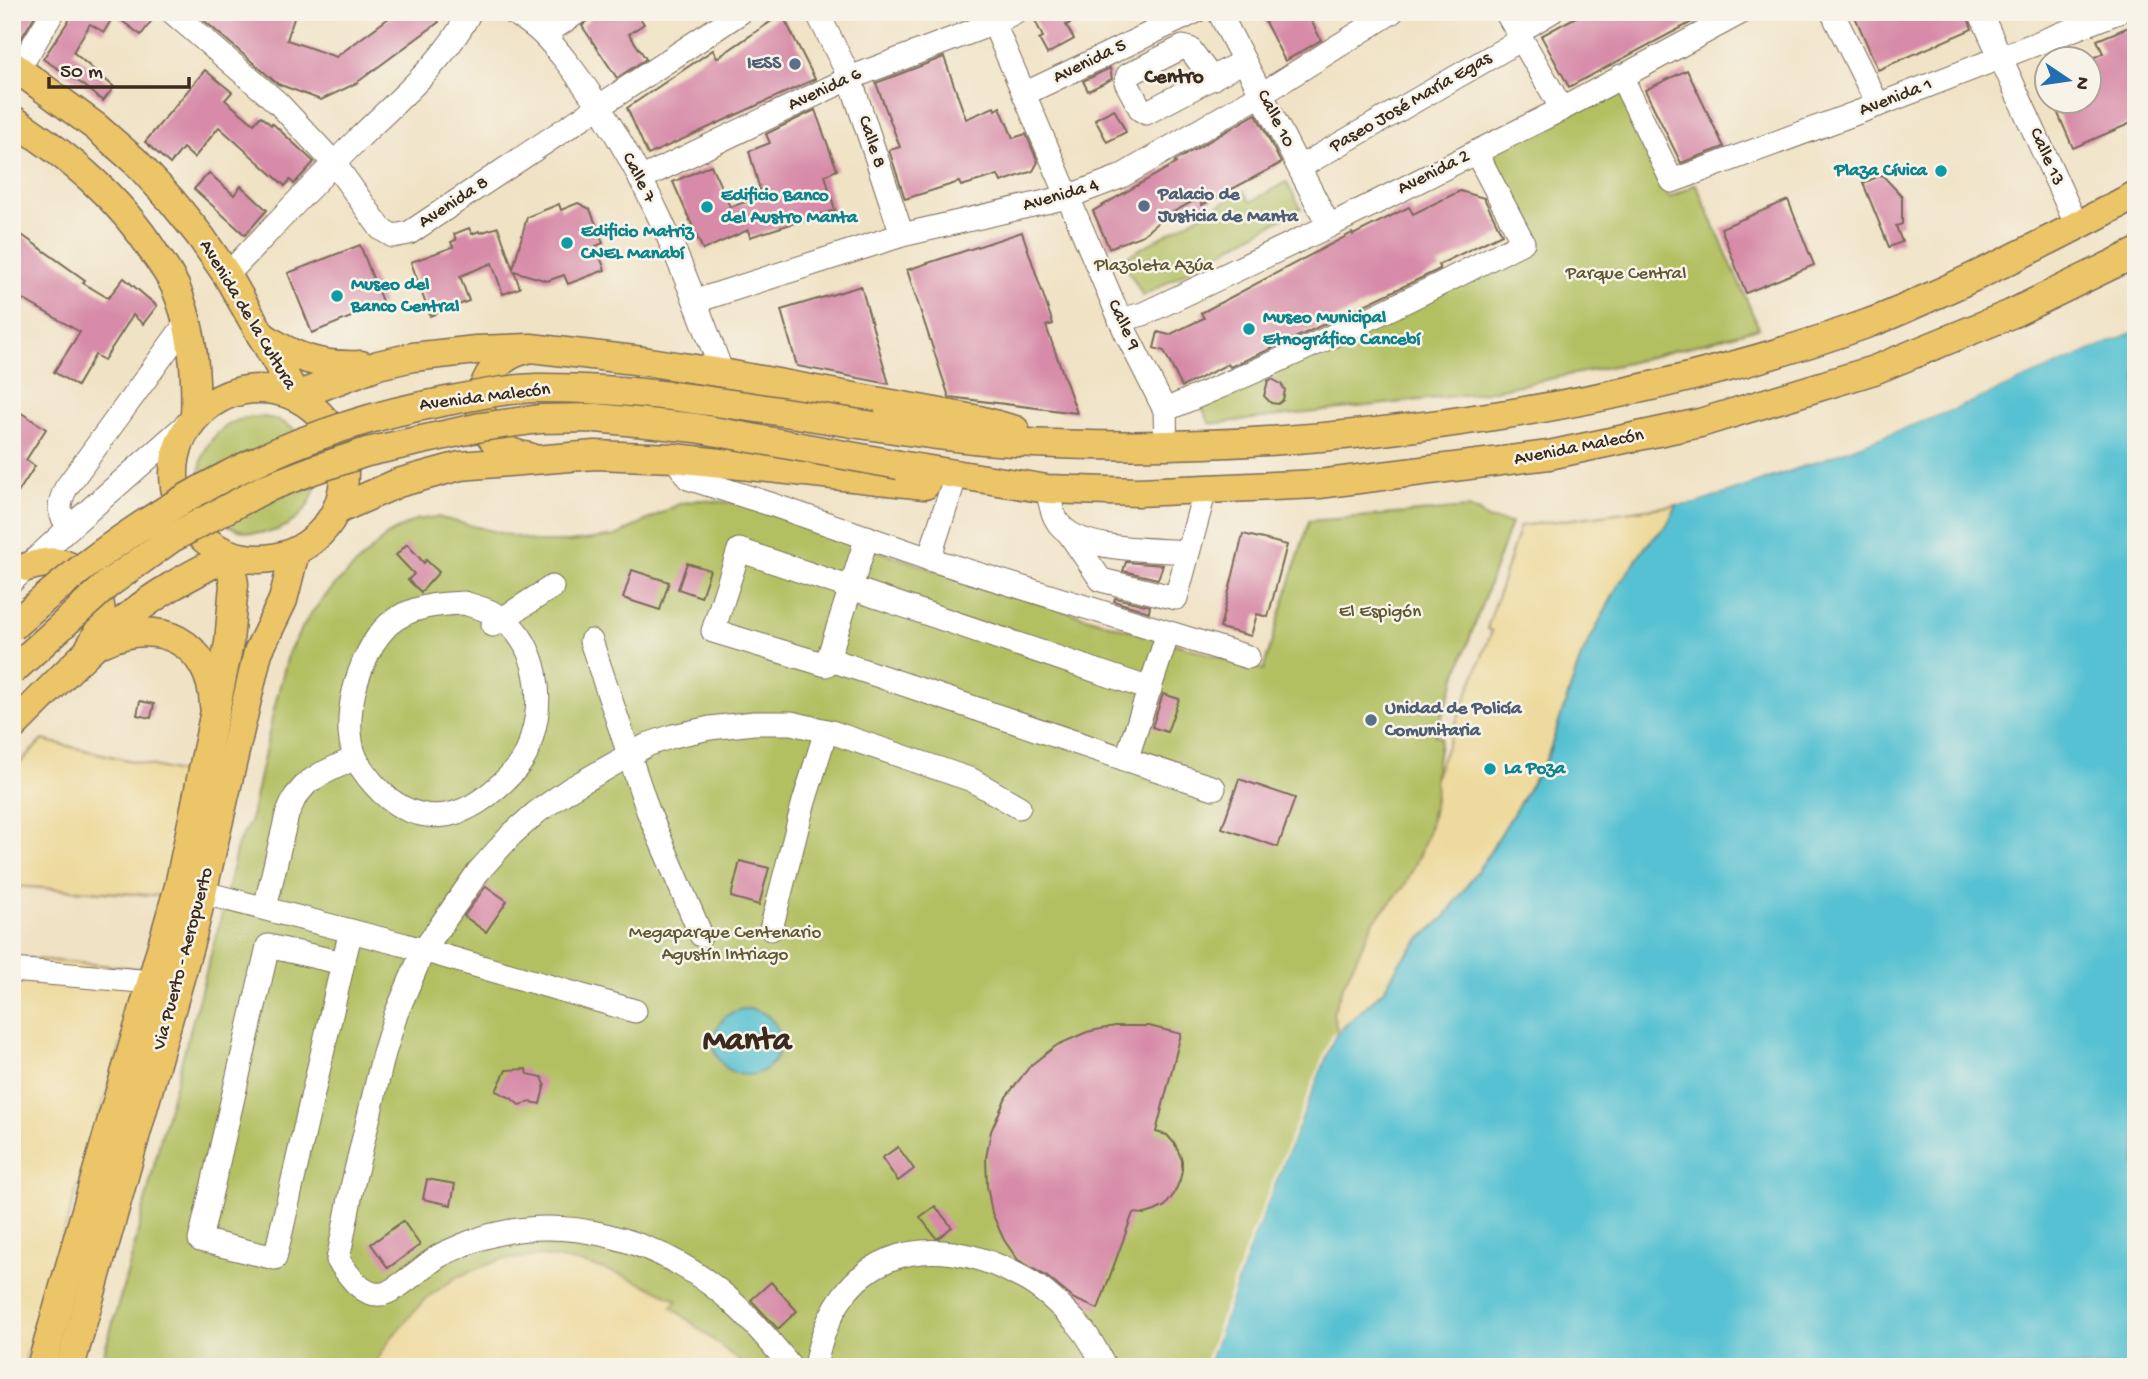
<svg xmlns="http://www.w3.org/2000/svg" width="2148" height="1379" viewBox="0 0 2148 1379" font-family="'Gochi Hand',sans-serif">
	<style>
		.green { fill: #b2c062; stroke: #767540; stroke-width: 2 }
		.sand { fill: #eeda9e; stroke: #94825e; stroke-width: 2 }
		.water { fill: #57c1d2; stroke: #497678; stroke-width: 2 }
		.pier { fill: #f0e2c5 }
		.building { fill: #d78ba8 }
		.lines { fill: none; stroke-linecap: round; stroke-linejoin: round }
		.minor-casing { stroke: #7a6a58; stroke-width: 25 }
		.major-casing { stroke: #7a6a58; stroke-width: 31 }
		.minor { stroke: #fff; stroke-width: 23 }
		.major { stroke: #ecc569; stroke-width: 28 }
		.major-bridge-casing { stroke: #7a6a58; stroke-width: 31; stroke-linecap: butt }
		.major-bridge { stroke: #ecc569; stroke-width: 28 }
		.service-dot { fill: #5c6f8a; stroke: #f7f3e8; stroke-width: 2.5 }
		.culture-dot { fill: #0f9aa8; stroke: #f7f3e8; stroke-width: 2.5 }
		.labels { text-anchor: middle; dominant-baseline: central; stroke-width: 5; stroke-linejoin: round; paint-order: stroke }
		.street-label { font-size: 19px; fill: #3b2a1e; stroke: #f7f3e8 }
		.service-label { font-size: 19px; font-weight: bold; fill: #4e5e75; stroke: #f7f3e8; text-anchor: start }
		.culture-label { font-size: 19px; font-weight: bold; fill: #0d838f; stroke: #f7f3e8; text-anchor: start }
		.park-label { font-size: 19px; fill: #5f5732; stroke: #f7f3e8 }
		.neighbourhood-label { font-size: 21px; font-weight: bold; fill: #3b2a1e; stroke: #f7f3e8 }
		.town-label { font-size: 33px; font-weight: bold; fill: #3b2a1e; stroke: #f7f3e8 }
	</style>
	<rect width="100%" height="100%" fill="#f7f3e8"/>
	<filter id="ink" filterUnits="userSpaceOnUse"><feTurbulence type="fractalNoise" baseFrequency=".0143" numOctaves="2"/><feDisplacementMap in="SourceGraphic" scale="14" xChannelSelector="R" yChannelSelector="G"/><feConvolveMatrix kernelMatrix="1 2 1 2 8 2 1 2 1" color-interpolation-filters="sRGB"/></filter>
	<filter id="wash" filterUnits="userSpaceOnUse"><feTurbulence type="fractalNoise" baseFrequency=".00686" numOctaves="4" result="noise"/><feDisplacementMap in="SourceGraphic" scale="28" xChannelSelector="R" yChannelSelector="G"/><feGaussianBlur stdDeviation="1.57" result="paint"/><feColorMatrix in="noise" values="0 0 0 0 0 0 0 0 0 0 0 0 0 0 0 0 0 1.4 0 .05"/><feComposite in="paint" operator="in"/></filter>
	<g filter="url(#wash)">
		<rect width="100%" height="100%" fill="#f0e2c5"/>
		<g class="green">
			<path d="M1619,85l50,113 27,-14 63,144 -131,35 -147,30 -271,31 -9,-19 184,-88 157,-68 -55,-95z"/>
			<path d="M1286,182l15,26 -158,88 -21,-37 122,-68 6,11z"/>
			<circle cx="258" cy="475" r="58"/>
			<path d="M699,500l47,4 222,78 295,88 46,-149 159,-13 11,4 8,7 24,4 -76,212 6,2 -7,42 2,12 -8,42 -9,24 -15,30 -30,34 -31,65 -10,27 4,15 -2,7 -86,213 -42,119h-1107l31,-107 32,-131 59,-215 15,-68 13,-24 25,-117 14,-54 20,-35 24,-29 54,-52 28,-15 22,-3 100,25h32l47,-6 63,-32z"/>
		</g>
		<g class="sand">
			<path d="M1677,505l-10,20 -20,20 -66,112 -34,101 -60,99 -43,61 -26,23 -18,21 -16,28 -49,45 2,-7 -4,-15 10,-27 31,-65 30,-34 15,-30 9,-24 5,-20 3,-22 -2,-12 58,-148 -5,-2 33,-103z"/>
			<path d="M42,740l150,35 -28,121 -152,-10v-115z"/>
			<path d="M12,957l132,12 -121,398h-11z"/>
			<path d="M539,1256c55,7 89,19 138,44l-5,7 66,53 6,7h-371l18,-29 34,-39 32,-22 42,-17z"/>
		</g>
		<g class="water">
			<path d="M2136,330v1037h-929l42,-119 86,-213 49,-45 16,-28 18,-21 26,-23 43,-61 60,-99 34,-101 38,-73 28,-39 20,-20 10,-20 19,-2 92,-31 166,-63z"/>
			<circle cx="747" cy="1042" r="33"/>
		</g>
		<g class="pier">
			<path d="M2136,327v3l-182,79 -138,52 -120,42 -19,2 -2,-3 20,-3 120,-41 137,-53z"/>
			<path d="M1337,1029l-88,219 -42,119h-4l43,-120 86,-213z"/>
		</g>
		<g id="blocks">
			<g class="building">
				<path d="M12,12h25l-22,37h-3z"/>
				<path d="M70,12h88l-17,23 -27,-20 -10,17 -14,-8 -17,28 41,35 -11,14 -18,-15 -42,-27 30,-45z"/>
				<path d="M194,12h102l-9,28 49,17 61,-45h35l7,10 -84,62 -34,16 -43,-16z"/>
				<path d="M597,12h39l8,12 -15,10 17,25 -29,19 -35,-52z"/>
				<path d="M1031,12h63l-28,13 8,14 -27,15 -8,-15 4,-2z"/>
				<path d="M1260,12h47l14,28 -36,21z"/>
				<path d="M1585,12h126l-142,75 -28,-51z"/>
				<path d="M1853,12h113l6,17 -94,41z"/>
				<path d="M782,14l33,65 -167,76 -21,-47 86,-58 4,8z"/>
				<path d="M2136,24v97l-63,27 -20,-46h36v-42l14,-7 -6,-13z"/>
				<path d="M944,57l22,62 28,-12 1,3 5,-3 13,31 13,-4 12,28 -5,9 -32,11 -3,-7 -37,11 -2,-4 -54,17 -16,-49 11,-3 -24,-64z"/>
				<path d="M1110,68l2,11 -24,12 -5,-10z"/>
				<path d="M205,70l27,22 -7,8 29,24 7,-8 10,9 1,-2 42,39 -20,22 -4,-4 -5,6 -66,-59 -25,31 -11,-10 -13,16 -25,-22z"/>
				<path d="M1687,70l37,77 -43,16 -36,-73z"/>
				<path d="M1114,109l12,23 -19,10 -12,-23z"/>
				<path d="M815,110l22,60 -12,5 10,35 -85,27 -2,-7 -45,20 -30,-68 38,-17 19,42 32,-10 -13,-46 21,-8 -4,-9z"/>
				<path d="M1256,114l25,49 -79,42 -3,-7 -35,19 -21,18 -34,13 -16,-37 83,-48 -1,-2z"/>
				<path d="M209,173l25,22 7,-9 26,24 -22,25 -51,-46z"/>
				<path d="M1882,175l20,21v28l-6,2 6,16 -13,5 -26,-64z"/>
				<path d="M1460,191l24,7 18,36 -64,31 2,4 -145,69 -65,29 -2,-3 -46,23 -18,-36 -10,-3 4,-16 11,3 35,-17 -3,-5 151,-80 1,2 56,-28 4,7z"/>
				<path d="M1788,200l26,65 -68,28 -25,-65z"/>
				<path d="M578,203l12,6 13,34 -7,3 9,24 -37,14 -4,-9 -17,6 -33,-10 6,17 -17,6 -11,-31 -32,13 9,25 -39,15 -19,-54 42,-15 -2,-5 5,-2 -2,-6 15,-6 3,6 7,-3 1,2 18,-6 15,42 14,-52 32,-13 2,6z"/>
				<path d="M12,228l73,52 -2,3 25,15 16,-20 33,28 -14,18 -10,-9 -29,45 -9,-5 -18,31 -23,-14 26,-40 -68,-39z"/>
				<path d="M1022,232l31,92 -7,2 31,87 -128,-16 -42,-127z"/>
				<path d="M360,245l23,59 -71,29 -24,-60z"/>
				<path d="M861,286l28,98 -92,-18 -16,-56z"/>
				<path d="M1272,379l9,5 4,6 -2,10 -5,4 -7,-1 -7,-7 4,-15z"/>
				<path d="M12,407l34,22 -20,31 9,6 -23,36z"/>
				<path d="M1243,534l44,11 -19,72 -11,-3 -6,22 -31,-8z"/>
				<path d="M407,544l17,19 2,-3 13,12 -18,20 -13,-12 6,-6 -18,-19z"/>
				<path d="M1126,562l12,1 25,2 -5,14 -35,-8z"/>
				<path d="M687,563l23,7 -9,27 -23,-8z"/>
				<path d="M632,570l37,12 -9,28 -37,-12z"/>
				<path d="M1115,598l35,8 -1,6 -35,-11z"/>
				<path d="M1163,694l16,5 -12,33 -15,-5z"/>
				<path d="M140,701l14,3 -3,14 -14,-3z"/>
				<path d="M1239,779l56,19 -17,49 -56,-19z"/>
				<path d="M740,861l29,7 -10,37 -28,-8z"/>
				<path d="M486,886l21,15 -21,31 -22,-16z"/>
				<path d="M1115,1026h34l32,8 -25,98 11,3 8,9 7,16v10l-2,10 -6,14 -9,12 -10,5 -10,3 -12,-1 -35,96 -24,-10 -28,-23 -28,-16 -14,-20 -12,-27 -5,-27 -1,-28 5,-27 15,-34 25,-32 26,-20 30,-13z"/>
				<path d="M526,1069l2,5 14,3 3,7 -5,20 -9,-2 -12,3 -8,-7 -15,-7 10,-21z"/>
				<path d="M898,1147l16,22 -16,12 -16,-23z"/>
				<path d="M427,1179l28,5 -4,21 -28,-6z"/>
				<path d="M935,1206l17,21 -15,12 -17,-22z"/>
				<path d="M403,1221l17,24 -32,23 -17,-24z"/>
				<path d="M771,1282l26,29 -19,18 -27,-29z"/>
			</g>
		</g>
	</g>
	<g filter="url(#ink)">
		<use href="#blocks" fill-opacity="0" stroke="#7a6a58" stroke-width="2"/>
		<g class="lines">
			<g class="minor-casing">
				<g id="minor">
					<path d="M172,12l106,91 56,60 47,66 12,7 16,-3 332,-221"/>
					<path d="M511,12c29,14 43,34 62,58 68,90 111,198 149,303"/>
					<path d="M817,12l33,66 52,157"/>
					<path d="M989,12l137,321 39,77 1,36"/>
					<path d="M1219,12l110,214"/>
					<path d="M1506,12l56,97"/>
					<path d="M1832,12l46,93"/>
					<path d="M1980,12l97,214"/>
					<path d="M1518,32l33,-20"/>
					<path d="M545,34l33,-22"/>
					<path d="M1621,76l51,105 206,-76 240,-93"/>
					<path d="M1212,79l-22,-30 -7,-2 -55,28 -2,7 15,28 5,3 98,-52"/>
					<path d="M12,80l41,-68"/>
					<path d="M1024,94l171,-82"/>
					<path d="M1300,167l222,-128"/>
					<path d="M640,179l210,-101 144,-55 21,-11"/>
					<path d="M227,275c43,-45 86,-91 130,-135 39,-39 87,-77 113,-128"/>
					<path d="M696,301l206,-66 165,-38 53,-20 142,-83 130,-82"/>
					<path d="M1120,320l23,-6 186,-88 233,-117 180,-97"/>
					<path d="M1165,410c122,-51 241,-107 358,-168l-47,-90"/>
					<path d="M675,458l13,20 85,27 156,54 319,98"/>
					<path d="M1047,489c3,12 5,27 13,36 23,27 94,24 128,27"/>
					<path d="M70,527c-13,-13 -12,-23 -4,-39l121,-166"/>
					<path d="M1070,535l31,45 75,18 29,-108"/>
					<path d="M929,559l23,-72"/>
					<path d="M12,581l58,-54 125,-110"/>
					<path d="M464,603c13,4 29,8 39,16 35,27 41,78 29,117 -2,7 -3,14 -7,20 -8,14 -20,25 -32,35 -50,43 -99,27 -133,-25 -24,-36 -2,-114 29,-142 21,-18 50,-20 75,-21z"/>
					<path d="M493,625l59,-38"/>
					<path d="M591,641l57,170 53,124"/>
					<path d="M828,659l39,-122"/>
					<path d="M1150,689l-411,-139 -26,81 113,34 2,-6c129,42 256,88 386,129"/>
					<path d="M1126,760l42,-127"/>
					<path d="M185,888l220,57 230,66"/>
					<path d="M265,908l22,-93 8,-18 12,-14 14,-9 34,-16"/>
					<path d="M771,929l32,-124 23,-74"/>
					<path d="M343,963l-75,-17 -68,294 75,18 68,-295 8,-32"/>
					<path d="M12,970l140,12"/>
					<path d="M791,1367c-19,-24 -38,-46 -61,-67 -70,-62 -173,-92 -262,-57 -9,4 -20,8 -29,13 -13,8 -45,37 -57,38 -20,3 -34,-20 -44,-34l15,-77 31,-130 12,-39 27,-63 55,-79 34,-38 25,-22 33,-23 79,-45 24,-8 37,-8 44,-5h37l40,9 141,48 47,27"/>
					<path d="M815,1367c20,-115 112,-143 208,-89 20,10 38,28 53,44 12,12 21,30 29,45"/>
				</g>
			</g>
			<g class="major-casing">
				<g id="major">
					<path d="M12,65l84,62 40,35 35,38 30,37 26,38 69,121"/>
					<path d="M12,119c56,37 107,78 143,135 7,10 15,21 20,32 18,42 22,86 20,131"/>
					<path d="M261,335c33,23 60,32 100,30"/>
					<path d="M524,350c-41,10 -60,64 -25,95 8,7 19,10 30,12"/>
					<circle cx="259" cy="474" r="85"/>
					<path d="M296,396l82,-31 35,-8 63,-7 55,-2 112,13 79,12 257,47 36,10"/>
					<path d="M873,426c36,5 73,11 110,14 175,13 351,2 524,-26 123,-20 245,-49 362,-91 21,-7 41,-17 61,-26 70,-31 138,-66 206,-102"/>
					<path d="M899,465l148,24 91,3 181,-8 230,-29 151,-32 174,-53 137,-56 125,-61"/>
					<path d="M337,510l61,-27 62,-17 135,-11 80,3 250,27"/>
					<path d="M27,567c11,-3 21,-6 32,-4 30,6 50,41 39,69 -2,5 -5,10 -8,15"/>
					<path d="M104,642c55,-26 107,1 110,63"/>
					<path d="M12,727c40,-39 77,-80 121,-114 29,-24 63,-40 96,-58"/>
					<path d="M41,1367l138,-481 50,-243 5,-59 -5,-29"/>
					<path d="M70,1367l123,-435 65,-280 25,-52 12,-48"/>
				</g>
			</g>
			<use href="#minor" class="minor"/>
			<use href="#major" class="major"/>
			<g class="major-bridge-casing">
				<g id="major-bridge">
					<path d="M12,627c123,-112 265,-195 430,-225 31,-6 63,-13 94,-14 113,-1 225,21 337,38"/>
					<path d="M12,671l96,-87 64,-46 92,-49 49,-19 54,-18 114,-25 59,-8 56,-1 100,10 203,37"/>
				</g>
			</g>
			<use href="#major-bridge" class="major-bridge"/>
		</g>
	</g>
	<g class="service-dot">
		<circle cx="795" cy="64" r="7"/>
		<circle cx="1144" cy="206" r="7"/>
		<circle cx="1371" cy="720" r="7"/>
	</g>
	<g class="culture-dot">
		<circle cx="1941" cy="171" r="7"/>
		<circle cx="707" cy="207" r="7"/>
		<circle cx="567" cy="243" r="7"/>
		<circle cx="337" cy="296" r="7"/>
		<circle cx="1249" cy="329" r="7"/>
		<circle cx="1490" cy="769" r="7"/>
	</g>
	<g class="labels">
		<g class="street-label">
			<text transform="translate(1090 62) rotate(-26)">Avenida 5</text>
			<text transform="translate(825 90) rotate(-25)">Avenida 6</text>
			<text transform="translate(1896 98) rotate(-21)">Avenida 1</text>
			<text transform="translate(1411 103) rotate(-30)">Paseo José María Egas</text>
			<text transform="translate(1275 119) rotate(63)">Calle 10</text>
			<text transform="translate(871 142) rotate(72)">Calle 8</text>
			<text transform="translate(2046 157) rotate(66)">Calle 13</text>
			<text transform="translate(1434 173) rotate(-27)">Avenida 2</text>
			<text transform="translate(638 178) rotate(63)">Calle 7</text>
			<text transform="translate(1061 196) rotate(-16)">Avenida 4</text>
			<text transform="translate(454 203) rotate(-33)">Avenida 8</text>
			<text transform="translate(247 315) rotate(59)">Avenida de la Cultura</text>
			<text transform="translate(1123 325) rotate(65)">Calle 9</text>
			<text transform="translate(485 398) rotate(-7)">Avenida Malecón</text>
			<text transform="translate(1579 448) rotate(-11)">Avenida Malecón</text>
			<text transform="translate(184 959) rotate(-75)">Via Puerto - Aeropuerto</text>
		</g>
		<g class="service-label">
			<text x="781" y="64" text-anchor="end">IESS</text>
			<text x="1158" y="195">Palacio de<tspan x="1158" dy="22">Justicia de Manta</tspan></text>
			<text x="1385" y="709">Unidad de Policía<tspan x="1385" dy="22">Comunitaria</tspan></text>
		</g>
		<g class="culture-label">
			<text x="1927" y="171" text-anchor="end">Plaza Cívica</text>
			<text x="721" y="196">Edificio Banco<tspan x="721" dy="22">del Austro Manta</tspan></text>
			<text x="581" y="232">Edificio Matriz<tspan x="581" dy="22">CNEL Manabí</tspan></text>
			<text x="351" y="285">Museo del<tspan x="351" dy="22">Banco Central</tspan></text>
			<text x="1263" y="318">Museo Municipal<tspan x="1263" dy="22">Etnográfico Cancebí</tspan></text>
			<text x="1504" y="769">La Poza</text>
		</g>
		<g class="park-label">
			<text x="1154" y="266">Plazoleta Azúa</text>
			<text x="1626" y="274">Parque Central</text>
			<text x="1380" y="612">El Espigón</text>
			<text x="725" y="933">Megaparque Centenario<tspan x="725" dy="22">Agustín Intriago</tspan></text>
		</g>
		<g class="neighbourhood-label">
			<text x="1174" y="78">Centro</text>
		</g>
		<g class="town-label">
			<text x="747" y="1042">Manta</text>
		</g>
	</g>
	<rect width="2148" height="1379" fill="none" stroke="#f7f3e8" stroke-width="42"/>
	<g transform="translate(2068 80) rotate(103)"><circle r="33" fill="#f7f3e8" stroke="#aca397" stroke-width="2"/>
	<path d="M0-5L12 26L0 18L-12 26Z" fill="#1f6fb2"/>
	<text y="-10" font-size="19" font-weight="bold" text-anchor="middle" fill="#3b2a1e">N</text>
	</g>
	<path d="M49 77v10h140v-10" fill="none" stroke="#3b2a1e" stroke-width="3.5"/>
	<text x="60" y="77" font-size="21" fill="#3b2a1e" stroke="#f7f3e8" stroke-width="5" paint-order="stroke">50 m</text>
</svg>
